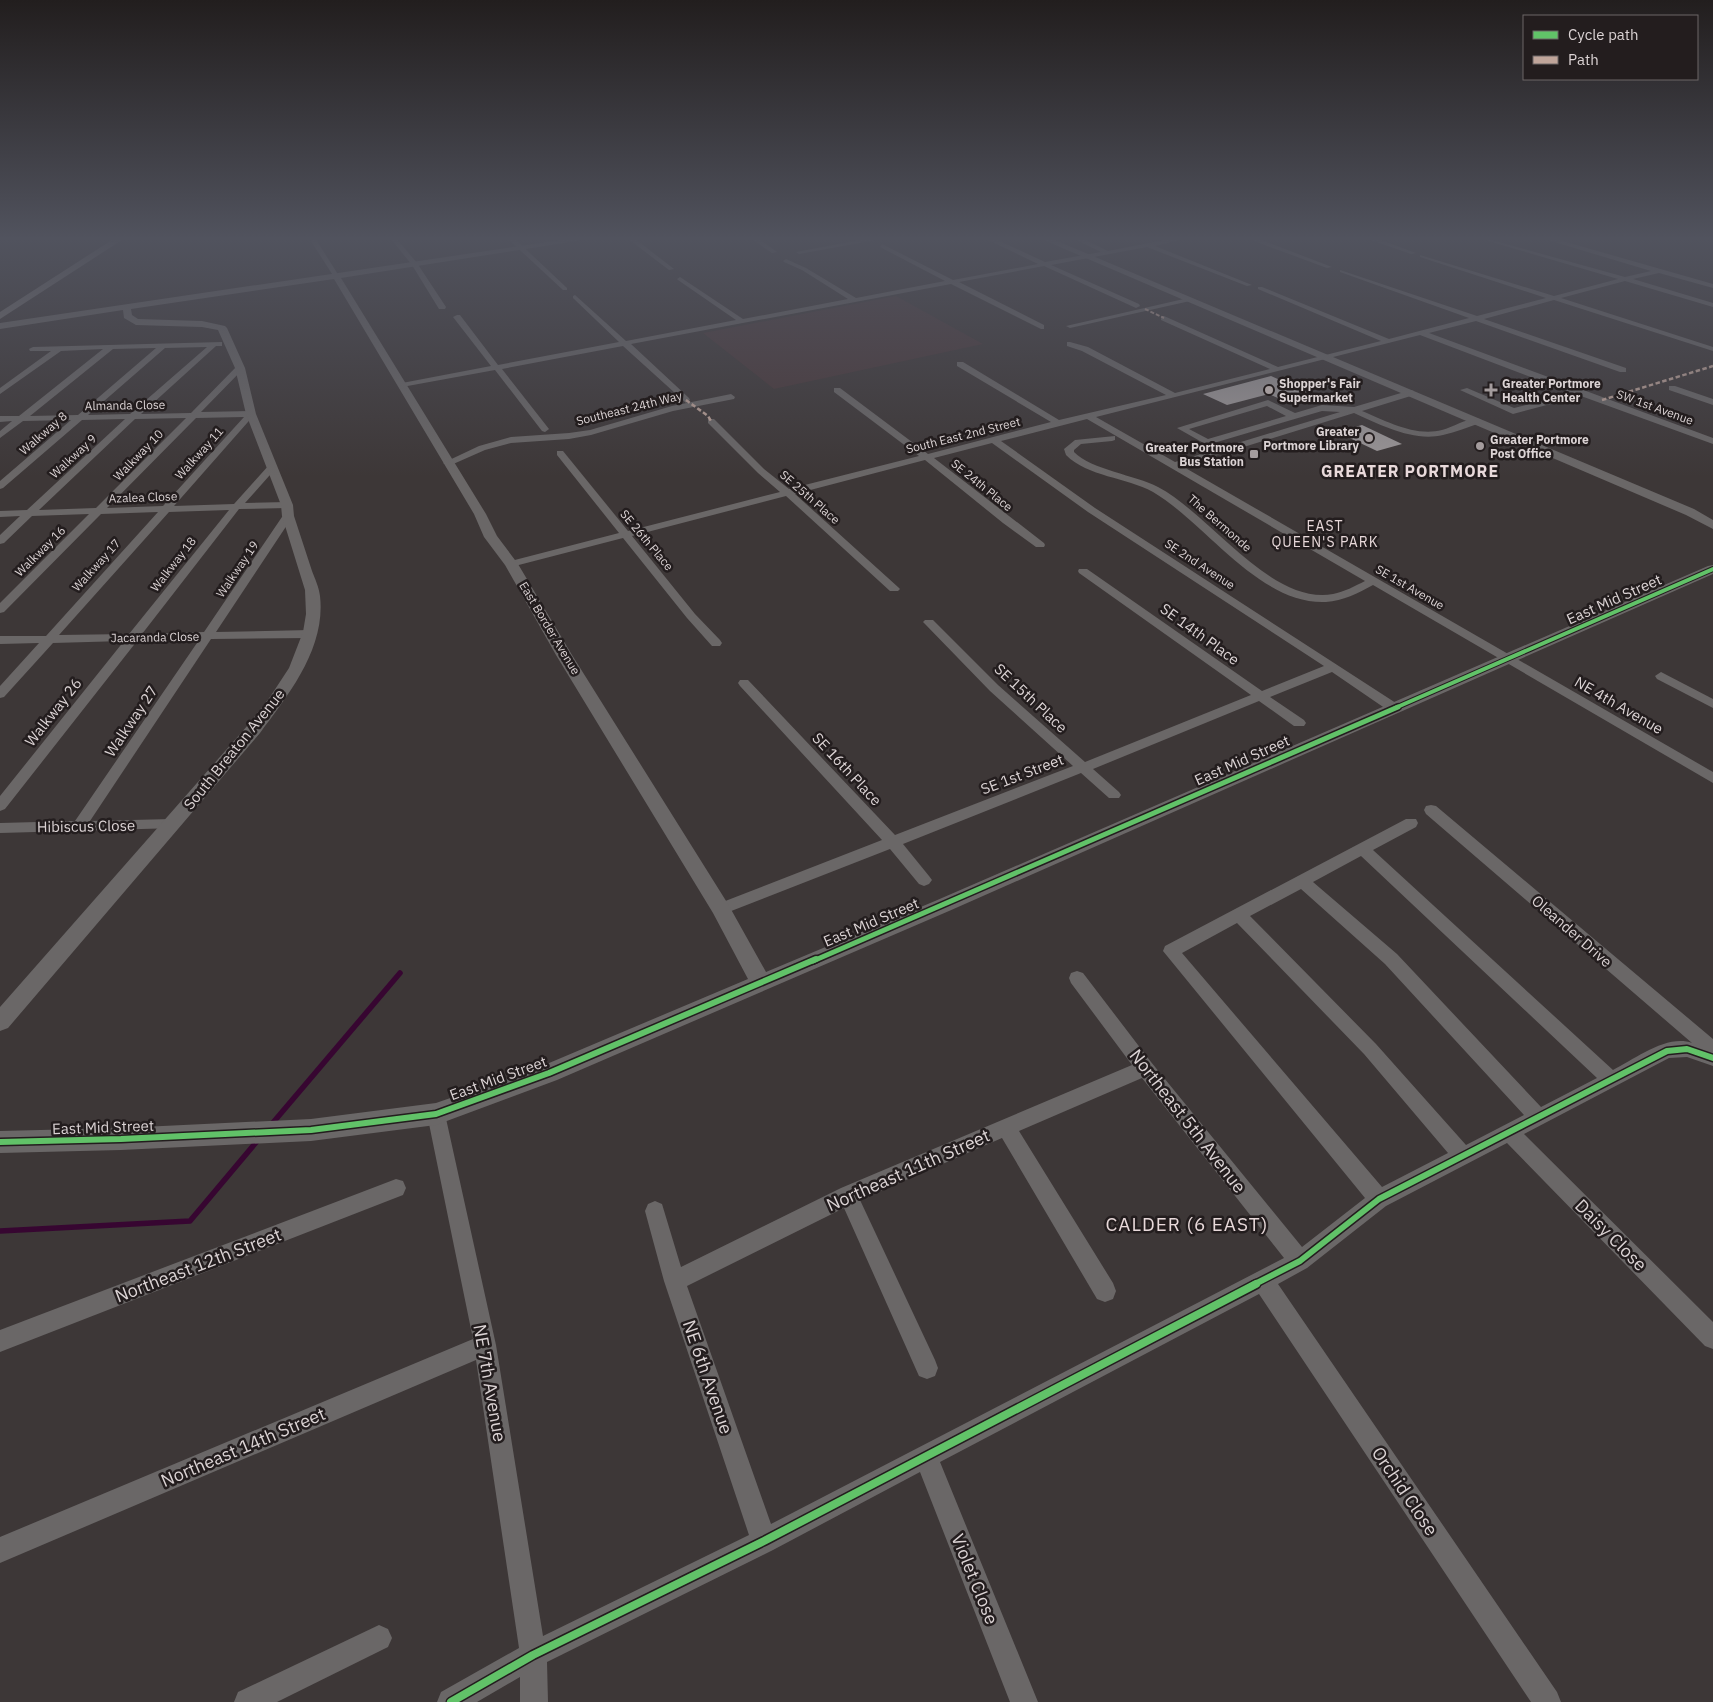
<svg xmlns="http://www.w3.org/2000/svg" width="1713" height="1702" viewBox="0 0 1713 1702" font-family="'IBM Plex Sans',sans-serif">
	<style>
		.built { fill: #49383a }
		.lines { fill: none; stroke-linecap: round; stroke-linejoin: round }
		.stream { stroke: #370631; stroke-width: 5.5 }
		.building { fill: #9c9798 }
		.minor { fill: #6a6767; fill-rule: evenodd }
		.tertiary { fill: #6a6767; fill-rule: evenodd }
		.secondary { fill: #757272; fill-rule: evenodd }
		.quiet-far1 { stroke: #c0a59a; stroke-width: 2; stroke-dasharray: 4 2; stroke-linecap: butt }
		.quiet { stroke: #c0a59a; stroke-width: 2.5; stroke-dasharray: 4.5 2.5; stroke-linecap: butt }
		.cycleway-far3-casing { stroke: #231d1e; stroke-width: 6 }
		.cycleway-far2-casing { stroke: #231d1e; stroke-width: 8 }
		.cycleway-far1-casing { stroke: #231d1e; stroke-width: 9 }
		.cycleway-casing { stroke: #231d1e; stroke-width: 11 }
		.cycleway-far3 { stroke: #61c268; stroke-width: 4 }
		.cycleway-far2 { stroke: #61c268; stroke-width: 5 }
		.cycleway-far1 { stroke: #61c268; stroke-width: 6 }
		.cycleway { stroke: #61c268; stroke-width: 8 }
		.poi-dot { fill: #a49c9d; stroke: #231d1e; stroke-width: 2 }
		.labels { text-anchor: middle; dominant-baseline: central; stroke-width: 5; stroke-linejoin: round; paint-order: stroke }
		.far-poi-label { font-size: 12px; font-weight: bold; fill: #dbd3d4; stroke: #231d1e; text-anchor: start }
		.far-street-label { font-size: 12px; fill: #dbd3d4; stroke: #231d1e }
		.far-neighbourhood-label { font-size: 14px; letter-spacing: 1px; fill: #e8d9da; stroke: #231d1e }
		.street-label { font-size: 15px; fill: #dbd3d4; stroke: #231d1e }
		.far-district-label { font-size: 16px; font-weight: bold; letter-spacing: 1px; fill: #e8d9da; stroke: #231d1e }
		.near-street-label { font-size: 18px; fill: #dbd3d4; stroke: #231d1e }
		.near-neighbourhood-label { font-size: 19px; letter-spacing: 1px; fill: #e8d9da; stroke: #231d1e }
	</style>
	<rect width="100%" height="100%" fill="#3d3737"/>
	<path class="built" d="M896,296l87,48 -209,45 -71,-56z"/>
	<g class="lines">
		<g class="stream">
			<path d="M271,1125l129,-152"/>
			<path d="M0,1231l190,-10 68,-81"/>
		</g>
	</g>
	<g class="building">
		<path d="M1271,376l36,16 -27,7 -11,-5 -42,11 -24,-11z"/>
		<path d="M1362,425l40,19 -25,7 -40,-19z"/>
	</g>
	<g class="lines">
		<g class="minor">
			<path d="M309,238h6l24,38 -1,1h-4z"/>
			<path d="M390,238h6l21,25 29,44 -1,2h-6l-27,-44z"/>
			<path d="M507,238h7l53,50v2h-4z"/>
			<path d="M627,238h7l40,31 -5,1z"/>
			<path d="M750,238h8l19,14 -5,1z"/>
			<path d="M871,238h16l-88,16 -3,-2z"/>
			<path d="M984,238h9l52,24 56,-10 -29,-14h9l27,13 66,-13h14l-33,8 97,39 -5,1 -100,-39 -96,18 88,39 1,2 -4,2 -92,-42 -85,16 85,43v4h-3l-90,-45 -320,60 58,54 1,2 -4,3 -63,-57 -121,23 47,60 -4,3 -3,-1 -47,-61 -93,17 -4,-2 4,-2 89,-17 -38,-49 4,-2h3l38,50 121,-23 -46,-44v-2l2,-1 51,46 110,-21 -58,-40 -1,-1 3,-2 63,42 105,-20 -46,-29 -18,-8 -1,-1 3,-2 20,9 50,30 89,-17 -65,-34 2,-3 71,36 85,-16z"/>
			<path d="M1246,238h10l76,29 -5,1z"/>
			<path d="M1365,238h10l41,15 -5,1z"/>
			<path d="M1541,238h11l161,46v4l-54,-15 -26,6 80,24v4l-88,-26 -64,17 152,49v4l-159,-51 -70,19 142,49v4h-6l-144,-51 -47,12 284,105v6l-132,-48 -68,18 -53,-24 7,-2 47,20 59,-15 -153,-58 -324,82 79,45 165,-50 -18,-1 -115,34 -30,-17 91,-28 27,13 27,-8 32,2 57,-17 3,1v4l-52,16c24,10 53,26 80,19 12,-3 26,-13 38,-11v4c-12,4 -24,9 -37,12 -30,7 -62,-10 -89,-22l-172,53 531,306v11l-340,-198c-15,8 -30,16 -47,17 -67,3 -120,-79 -173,-110 -27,-15 -65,-15 -87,-37l-2,-6 11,-9 40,-4v4l-3,1 -31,3 -7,6v2c18,18 61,23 84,35 52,27 112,118 175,107 11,-2 22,-8 32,-13l-278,-162 -86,22 94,67 304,197 1,3 -1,3h-10l-57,-39 -62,25 34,23 2,3 -2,3h-10l-35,-25 -166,68 26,23 2,3 -2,3h-10l-28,-25 -178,71 26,32 3,4 -3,4 -5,2 -5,-2 -29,-35 -169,66 -6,-2 -2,-4 2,-4 167,-65 -142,-154 -2,-3 2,-3h8l147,155 178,-69 -83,-75 -65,-67 -2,-2 2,-2h8l65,65 87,77 166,-67 -172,-122 -1,-2 1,-2h8l175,122 62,-25 -236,-154 -96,-69 -58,15 110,85 1,2 -1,2h-8l-33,-24 -78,-63 -130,34 103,93 2,2 -2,2h-8l-104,-95 -154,40 63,78 25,26 2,3 -2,3h-8l-25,-28 -64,-80 -112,29 -5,-3 1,-2 112,-29 -62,-78v-4h6l65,80 152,-39 -22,-19 -50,-50v-4h6l50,50 25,20 130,-33 -85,-64v-4h6l88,66 123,-32 -94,-56v-4h6l96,58 107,-25 -84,-44 -15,-5v-4h3l18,5 87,46 95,-24 -109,-49v-4h3l114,51 103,-26 -123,-52v-2h4l127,52 80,-21 -129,-46v-2l137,46 69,-18 -126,-41v-2l134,41 64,-17 -130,-38v-2l137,38 26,-6zM1267,406l19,10 -78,23 -19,-10z"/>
			<path d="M1188,298l2,1v2l-120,27 -4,-2z"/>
			<path d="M222,342v4h-6l-75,68 50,-1 46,-47 7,2 -43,44 50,-1 4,3 -81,92 60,-2 35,-39 3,-1 5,3 -32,36 42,-1 5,3 -5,3 -48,1 -97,125 62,-2 80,-118 4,-1 5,3 -77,116 94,-2 6,4 -6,4 -99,1 -121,182 82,-2 5,1 2,4 -2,4 -177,5v-10l75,-2 124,-181 -62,1 -132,168 -5,2v-15l124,-155 -71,2 -49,54 -4,1v-12l39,-43 -39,1v-8h46l112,-124 -57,2 -97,98 -4,1v-10l89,-89 -57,2 -28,27 -4,1v-9l20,-19 -20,1v-6l27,-1 98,-91 -43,1 -79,68 -3,1v-8l71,-61 -48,1 -23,17v-7l12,-10 -12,1v-6h19l84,-67 -42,2 -61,43v-6l51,-37h-21l-1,-2 4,-2zM207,347l-77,67 -42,1 77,-67zM156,348l-78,67 -48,1 83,-67zM244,417l-81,89 -56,2 89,-90zM186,418l-90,90 -57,2 96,-91zM229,510l-100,124 -70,1 110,-123z"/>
			<path d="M1669,386h6l38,13v6l-44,-15z"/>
			<path d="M731,394l4,3 -1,2 -61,12 -82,24 -22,4 -58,4 -26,7 -34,15 -3,1 -5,-3 36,-17 32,-9 58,-4 21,-3 82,-24z"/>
			<path d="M1661,672l52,27v9l-56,-29 -2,-3z"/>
			<path d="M1431,805l5,1 277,233v27l-26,-9 -18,1 -145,76 189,188v27l-8,-3 -198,-203 -121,63 -79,62 -29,16 279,408 4,10h-30l-272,-408 -319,168 98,240h-28l-90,-230 -147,78 -226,112 1,40h-28v-25l-43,25h-40l4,-10 78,-44 -43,-288 -476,203v-26l473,-198 -46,-225 2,-6 7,-2 7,2 2,6 51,231 47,291 206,-101 -85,-254 -19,-70 3,-7 7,-3 7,3 19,63 160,-79 291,-123 -61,-82 -2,-5 2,-5 6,-2 6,2 68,89 151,185 63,-49 -202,-247 2,-5 241,-127h10l2,4 -2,4 -43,23 240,220c22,-11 54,-36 79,-27l-266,-229 -2,-4 2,-4zM1361,856l236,222 -56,29 -144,-153 -84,-72zM1301,889l84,75 139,151 -58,30 -90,-101 -126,-128zM1237,923l127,131 84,99 -66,34 -200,-234zM1142,1078l142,180 -513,266 -84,-238 157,-78 75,168 8,3 8,-3 3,-8 -3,-8 -75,-160 142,-62 95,161 8,3 8,-3 3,-8 -3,-8 -94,-152z"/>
			<path d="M396,1179l7,2 3,7 -3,7 -403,157v-22z"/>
			<path d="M379,1625l9,4 4,9 -4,9 -111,55h-43l4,-10z"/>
		</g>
		<g class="tertiary">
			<path d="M574,238h21l-254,40 145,236 11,22 21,28 54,91 156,249 38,68 169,-71 773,-335 5,-1v9l-764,337 -392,169 -121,45 -125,16 -190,9 -121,3v-22l121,-3 190,-9 125,-16 106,-37 206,-87 -35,-66 -157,-258 -51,-90 -21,-28 -10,-23 -140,-235 -203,30 1,6 6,4 64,2 23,5 2,2 18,40 11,46 37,91 1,11c6,18 12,37 18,55 3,8 7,16 8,25 6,52 -31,98 -60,137l-252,295 -8,3v-24l248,-282 22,-28 19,-29 14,-36 3,-18 -1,-24 -23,-74 -1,-11 -35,-91 -11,-46 -17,-38 -16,-3 -66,-2 -12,-7 -1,-8 -123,19v-6z"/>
			<path d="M1039,238h11l644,271 19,11v9l-27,-14z"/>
		</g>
		<path class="secondary" d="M115,238h10l-125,81v-7z"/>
		<path class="quiet-far1" d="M1145,309l19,9"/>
		<g class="quiet">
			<path d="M686,400l22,16 3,5"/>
			<path d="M1602,400l111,-34"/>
		</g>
		<g class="cycleway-far3-casing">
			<path id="cycleway-far3" d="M1395,708l318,-139"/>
		</g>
		<g class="cycleway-far2-casing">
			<path id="cycleway-far2" d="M813,961l585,-254"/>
		</g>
		<g class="cycleway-far1-casing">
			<g id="cycleway-far1">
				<path d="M0,1142l121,-3 190,-9 125,-16 113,-41 267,-114"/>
				<path d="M1253,1285l47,-24 79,-62 288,-148 20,-2 26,9"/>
			</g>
		</g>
		<g class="cycleway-casing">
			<path id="cycleway" d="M451,1702l82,-47 231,-114 492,-257"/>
		</g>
		<use href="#cycleway-far3" class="cycleway-far3"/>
		<use href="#cycleway-far2" class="cycleway-far2"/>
		<use href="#cycleway-far1" class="cycleway-far1"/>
		<use href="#cycleway" class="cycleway"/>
	</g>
	<linearGradient id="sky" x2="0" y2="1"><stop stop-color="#221e1e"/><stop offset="0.5" stop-color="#51535e"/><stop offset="1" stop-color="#51535e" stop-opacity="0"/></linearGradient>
	<rect width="1713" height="477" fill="url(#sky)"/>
	<g class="poi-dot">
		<circle cx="1269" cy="390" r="5"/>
		<path d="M1488.5 382.5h5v5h5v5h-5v5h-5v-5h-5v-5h5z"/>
		<circle cx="1369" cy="438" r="5"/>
		<circle cx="1480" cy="446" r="5"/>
		<rect x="1249" y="449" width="10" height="10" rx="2.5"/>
	</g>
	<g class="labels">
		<g class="far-poi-label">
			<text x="1279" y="383">Shopper's Fair<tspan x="1279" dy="14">Supermarket</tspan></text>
			<text x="1502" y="383">Greater Portmore<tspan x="1502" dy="14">Health Center</tspan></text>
			<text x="1359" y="431" text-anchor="end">Greater<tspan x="1359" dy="14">Portmore Library</tspan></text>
			<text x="1490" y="439">Greater Portmore<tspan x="1490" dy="14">Post Office</tspan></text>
			<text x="1244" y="447" text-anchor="end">Greater Portmore<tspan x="1244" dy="14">Bus Station</tspan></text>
		</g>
		<g class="far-street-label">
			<text transform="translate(125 405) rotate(-1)">Almanda Close</text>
			<text transform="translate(1655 407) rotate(20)">SW 1st Avenue</text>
			<text transform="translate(629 408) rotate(-14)">Southeast 24th Way</text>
			<text transform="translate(43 433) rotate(-41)">Walkway 8</text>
			<text transform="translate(963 435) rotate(-14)">South East 2nd Street</text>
			<text transform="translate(199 453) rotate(-48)">Walkway 11</text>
			<text transform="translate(138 455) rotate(-46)">Walkway 10</text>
			<text transform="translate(73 456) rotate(-43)">Walkway 9</text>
			<text transform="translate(982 485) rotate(39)">SE 24th Place</text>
			<text transform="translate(143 497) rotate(-2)">Azalea Close</text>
			<text transform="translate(810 497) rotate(41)">SE 25th Place</text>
			<text transform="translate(1220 523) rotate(41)">The Bermonde</text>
			<text transform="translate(647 540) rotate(50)">SE 26th Place</text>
			<text transform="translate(40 551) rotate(-45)">Walkway 16</text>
			<text transform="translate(173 564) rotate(-52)">Walkway 18</text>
			<text transform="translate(1200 564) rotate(33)">SE 2nd Avenue</text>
			<text transform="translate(96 565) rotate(-48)">Walkway 17</text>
			<text transform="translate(237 569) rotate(-56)">Walkway 19</text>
			<text transform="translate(1410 587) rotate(30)">SE 1st Avenue</text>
			<text transform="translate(550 628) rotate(59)">East Border Avenue</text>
			<text transform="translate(155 637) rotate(-1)">Jacaranda Close</text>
		</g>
		<g class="far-neighbourhood-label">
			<text x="1325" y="526">EAST<tspan x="1325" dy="16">QUEEN'S PARK</tspan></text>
		</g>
		<g class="street-label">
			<text transform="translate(1614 599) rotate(-24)">East Mid Street</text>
			<text transform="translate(1200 634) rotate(36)">SE 14th Place</text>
			<text transform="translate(1031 698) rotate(43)">SE 15th Place</text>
			<text transform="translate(1619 705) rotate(30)">NE 4th Avenue</text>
			<text transform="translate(53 712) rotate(-52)">Walkway 26</text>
			<text transform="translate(131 721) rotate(-56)">Walkway 27</text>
			<text transform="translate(234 749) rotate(-51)">South Breaton Avenue</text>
			<text transform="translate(1242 760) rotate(-24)">East Mid Street</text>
			<text transform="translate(847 769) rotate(47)">SE 16th Place</text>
			<text transform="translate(1022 774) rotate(-21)">SE 1st Street</text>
			<text transform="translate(86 826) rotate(-1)">Hibiscus Close</text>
			<text transform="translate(871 922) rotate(-23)">East Mid Street</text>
			<text transform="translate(1572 931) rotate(41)">Oleander Drive</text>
			<text transform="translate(498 1078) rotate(-20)">East Mid Street</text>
			<text transform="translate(103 1127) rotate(-2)">East Mid Street</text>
		</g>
		<g class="far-district-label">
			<text x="1410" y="471">GREATER PORTMORE</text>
		</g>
		<g class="near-street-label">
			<text transform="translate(1188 1121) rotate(52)">Northeast 5th Avenue</text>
			<text transform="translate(908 1170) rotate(-24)">Northeast 11th Street</text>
			<text transform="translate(1611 1235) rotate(45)">Daisy Close</text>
			<text transform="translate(198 1265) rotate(-21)">Northeast 12th Street</text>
			<text transform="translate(708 1377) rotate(71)">NE 6th Avenue</text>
			<text transform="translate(490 1383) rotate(80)">NE 7th Avenue</text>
			<text transform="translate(243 1447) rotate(-23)">Northeast 14th Street</text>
			<text transform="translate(1405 1491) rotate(56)">Orchid Close</text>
			<text transform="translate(975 1579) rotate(68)">Violet Close</text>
		</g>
		<g class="near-neighbourhood-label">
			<text x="1187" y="1224">CALDER (6 EAST)</text>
		</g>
	</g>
	<rect x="1523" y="15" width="175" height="65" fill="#231d1e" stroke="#6d6667"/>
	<rect x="1533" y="31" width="25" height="8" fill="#61c268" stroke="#6d6667"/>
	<text x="1568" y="40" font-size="15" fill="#dbd3d4">Cycle path</text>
	<rect x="1533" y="56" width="25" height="8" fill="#c0a59a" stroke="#6d6667"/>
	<text x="1568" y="65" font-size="15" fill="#dbd3d4">Path</text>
</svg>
